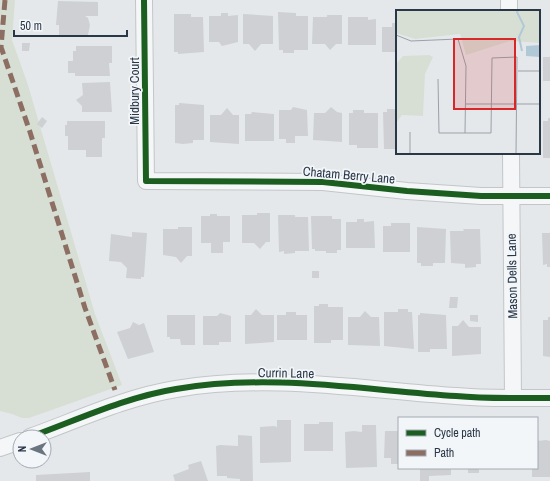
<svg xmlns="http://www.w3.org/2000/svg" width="550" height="481" viewBox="0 0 550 481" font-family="'Archivo Narrow',sans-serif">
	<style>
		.green { fill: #d7dfd5 }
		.building { fill: #ced0d3 }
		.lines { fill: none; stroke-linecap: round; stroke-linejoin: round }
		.minor-casing { stroke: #c3c6c8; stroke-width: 18 }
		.minor { stroke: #f4f6f7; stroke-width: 16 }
		.quiet { stroke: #8d6e63; stroke-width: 5; stroke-dasharray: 10 5; stroke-linecap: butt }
		.cycleway-casing { stroke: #f3f6f9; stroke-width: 8 }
		.cycleway { stroke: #1b5e20; stroke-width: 6 }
		.labels { text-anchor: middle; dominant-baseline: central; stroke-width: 3.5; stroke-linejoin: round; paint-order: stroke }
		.street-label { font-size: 13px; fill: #293747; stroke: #f3f6f9 }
		.inset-river { fill: none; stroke: #b1c8d7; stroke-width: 2 }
		.inset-road { fill: none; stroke: #9aa1a9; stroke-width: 1 }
		.view { fill: #d62828; fill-opacity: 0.15; stroke: #d62828; stroke-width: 2 }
		.inset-edge { fill: none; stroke: #293747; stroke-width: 2 }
	</style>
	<rect width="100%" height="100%" fill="#e5e8ea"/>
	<path class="green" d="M0,0h15l-3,40 16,45 67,229 27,71 -93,33h-7l-10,-4 -12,-3z"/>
	<g class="building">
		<path d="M58,1l40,1v14h-13l3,2 2,7 -2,10h-29v-10h-3z"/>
		<path d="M278,12l18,1v3h12v34h-14v3h-11v-3h-4z"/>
		<path d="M221,13h7v3l10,-1v27l-16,4 -3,-4h-10v-26h12z"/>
		<path d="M174,14h17v3h12l1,35 -26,2v-2h-4z"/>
		<path d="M243,14l30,2v28h-12l-6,7 -6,-7h-6z"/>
		<path d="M327,15h15v29h-6l-6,6 -5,-6h-13l1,-27h14z"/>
		<path d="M348,17h20v3l8,-1v26h-28z"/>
		<path d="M392,23h5v29h-15v-25h10z"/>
		<path d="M22,43h8l-1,8h-7z"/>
		<path d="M76,46h36v17h-3l1,13h-35v-3h-7v-12h5v-10h3z"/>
		<rect x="543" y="57" width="7" height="24"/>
		<path d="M110,82l2,30h-30v-6l-6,-6 7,-5 -1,-12z"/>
		<path d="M179,103l25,2v35h-11v3l-10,1 -8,-1v-38h4z"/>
		<path d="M293,107l14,3 1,26h-13v7h-9v-4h-7v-29h12z"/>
		<path d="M331,107l6,5 5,1v29l-29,-2 1,-27h11z"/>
		<path d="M227,108l6,7h6v29l-29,-2v-27h11z"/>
		<path d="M387,109h10v40h-13l-1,-37h4z"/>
		<path d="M353,110h11v3h14v35h-21v-3h-8v-32h4z"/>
		<path d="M252,112l22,2v27h-29v-27h6z"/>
		<path d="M42,117l5,4 -5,7 -5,-4z"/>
		<path d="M548,118h2v40h-7v-37h5z"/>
		<path d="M67,121h38v17h-3v19h-16v-7h-18v-14h-3v-11h2z"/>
		<path d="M257,213h13v29h-4l-6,7 -6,-6h-12v-28h15z"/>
		<path d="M210,214h7v2h13v26h-7v11h-12v-10h-10v-27h9z"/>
		<path d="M278,215h17v2h13l1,34h-14v2l-11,1v-3l-5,1z"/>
		<path d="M311,216h21v3h9v31h-4v3h-11v-2h-11v-2h-3z"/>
		<path d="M357,219h7v3l10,-1 1,27h-29v-26h11z"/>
		<path d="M391,223h19v29h-27v-26h8z"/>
		<path d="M178,227h14v29h-5l-6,7 -5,-6 -13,-2v-26h15z"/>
		<path d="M417,227l29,2 -1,34h-12v3h-12v-3h-4z"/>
		<path d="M463,229h17l1,35h-5v3l-11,1v-4l-14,-1 -1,-32h14z"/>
		<path d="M132,232l15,1 -3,44h-3v2l-15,-1 1,-10 -6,-6 -12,-1 2,-27 21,3z"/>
		<path d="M542,233h8v34h-3v-3l-4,1z"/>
		<rect x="312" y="271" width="7" height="7"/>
		<path d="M450,297h8l-1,11h-8z"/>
		<path d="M319,304h9v3h15v33h-12v3h-17v-37h5z"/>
		<path d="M256,309l6,6h12v27l-29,2v-29h6z"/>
		<path d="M398,309h10v3h4l2,37 -30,-3v-34h14z"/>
		<path d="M365,311l6,6h8l1,29 -32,-1v-28h12z"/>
		<path d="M286,312h10v3h11v25h-30v-25h9z"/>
		<path d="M220,313l11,3v26h-12v3h-16v-29h14z"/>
		<path d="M420,313l26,2 1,34h-17v3h-12v-37h2z"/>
		<path d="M167,315h28v30h-14l-1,-6h-10v-2h-3z"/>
		<path d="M470,315h8v7l-8,-1z"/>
		<path d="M548,317h2v40l-7,-1v-36h5z"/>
		<path d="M463,320l6,7h12v27l-29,2v-30h6z"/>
		<path d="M133,322l6,3 5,-2 10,29 -26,7 -11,-27 13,-4z"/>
		<path d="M277,420h14v42l-31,1v-36l14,-1 3,1z"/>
		<path d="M319,422h14v29h-29v-27h15z"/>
		<path d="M362,425h14l1,42 -31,1 -1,-36 9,-1 8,1z"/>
		<path d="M385,431h14v33h-8v-6h-7z"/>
		<path d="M238,435l14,1 1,45h-13v-2l-13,-1v-2h-10l-1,-30 4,-1 18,1z"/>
		<path d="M546,440l4,1v36h-18v-9h5v-27z"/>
		<path d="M201,461l7,20h-33l-2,-6 16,-6 -1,-4z"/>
		<path d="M420,468h31v7l-22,1v5h-9z"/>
		<rect x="468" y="468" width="11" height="5"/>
		<path d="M90,472v9h-54v-6z"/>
	</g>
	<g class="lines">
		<g class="minor-casing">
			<g id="minor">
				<path d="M144,0l2,181 177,1 84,9 74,5h69"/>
				<path d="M509,0v11"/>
				<path d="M511,153l2,245"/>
				<path d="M30,437c47,-17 96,-40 146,-48 94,-16 187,1 280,7 32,3 63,2 94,2"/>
				<path d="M0,448l20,-7"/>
			</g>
		</g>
		<use href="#minor" class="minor"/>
		<path class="quiet" d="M5,0l-4,47 29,85 55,176 30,82"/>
		<g class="cycleway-casing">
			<g id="cycleway">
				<path d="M144,0l2,181 177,1 84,9 74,5h69"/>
				<path d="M30,437c47,-17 96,-40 146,-48 94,-16 187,1 280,7 32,3 63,2 94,2"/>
			</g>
		</g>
		<use href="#cycleway" class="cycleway"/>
	</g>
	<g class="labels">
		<g class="street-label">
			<text transform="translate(134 91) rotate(-90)">Midbury Court</text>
			<text transform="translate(349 175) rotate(5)">Chatam Berry Lane</text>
			<text transform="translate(512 276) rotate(-91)">Mason Dells Lane</text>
			<text transform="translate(286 373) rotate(1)">Currin Lane</text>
		</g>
	</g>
	<g transform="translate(396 10)">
		<rect width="144" height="144" fill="#e5e8ea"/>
		<path d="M4,0h140v33l-30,-2 -44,14 -6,-21 -45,5 -19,-6v-19zM33,45l4,2 -8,17 -2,42 -21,-1 -6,8v-59l7,-8z" fill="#d7dfd5"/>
		<path d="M144,35v12l-14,-1v-10z" fill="#b1c8d7"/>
		<path class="inset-river" d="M122,0l-1,2 7,14 -5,11 3,14"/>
		<path class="inset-road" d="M0,25l15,6 47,-2 8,27 -1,67M122,61h22M42,69l1,54h52l1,-75 25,-1 -1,97M69,94h75M14,122v22"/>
		<path class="view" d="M58,29h61v70h-61z"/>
		<rect width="144" height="144" class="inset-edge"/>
	</g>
	<rect x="398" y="417" width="140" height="52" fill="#f3f6f9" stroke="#a2aab2"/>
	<rect x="406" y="430" width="20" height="6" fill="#1b5e20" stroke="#a2aab2"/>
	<text x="434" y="437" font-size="12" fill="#293747">Cycle path</text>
	<rect x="406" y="450" width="20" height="6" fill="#8d6e63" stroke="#a2aab2"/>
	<text x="434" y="457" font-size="12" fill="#293747">Path</text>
	<g transform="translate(32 449) rotate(270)"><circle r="19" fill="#f3f6f9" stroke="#a2aab2"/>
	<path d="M0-3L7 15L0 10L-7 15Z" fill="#6b7580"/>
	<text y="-6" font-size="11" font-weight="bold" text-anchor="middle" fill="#293747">N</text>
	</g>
	<path d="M14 30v6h113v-6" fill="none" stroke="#293747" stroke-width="2"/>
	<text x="20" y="30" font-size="12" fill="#293747" stroke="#f3f6f9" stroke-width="3" paint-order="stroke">50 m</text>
</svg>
